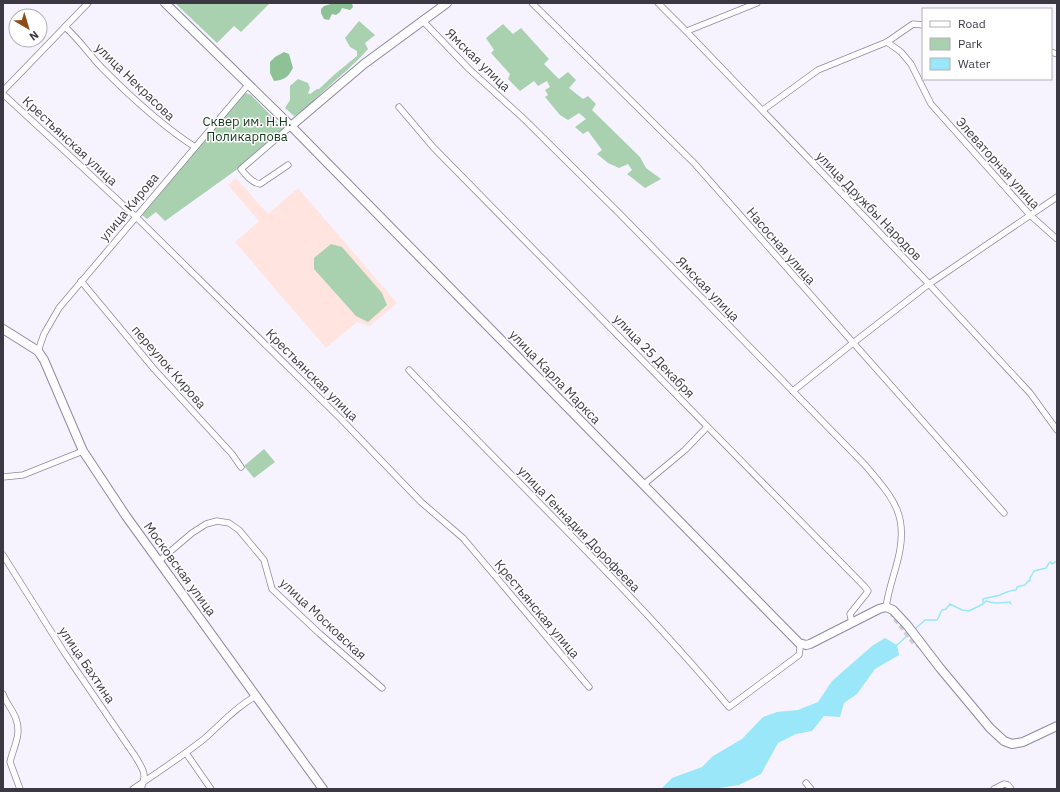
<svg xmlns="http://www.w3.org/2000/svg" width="1060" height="792" viewBox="0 0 1060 792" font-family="'IBM Plex Sans',sans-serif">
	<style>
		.education { fill: #ffe4e0 }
		.green { fill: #a9d1af }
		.forest { fill: #8fc197 }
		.water { fill: #99e7f9 }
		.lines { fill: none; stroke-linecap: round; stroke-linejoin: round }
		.stream { stroke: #99e7f9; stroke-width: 1.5 }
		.street-tunnel { stroke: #d1ced9; stroke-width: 5.5; stroke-dasharray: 5.5 3; stroke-linecap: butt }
		.street-casing { stroke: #8f87a2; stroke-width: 7 }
		.secondary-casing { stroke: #8f87a2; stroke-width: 10 }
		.street { stroke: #fff; stroke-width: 5.5 }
		.secondary { stroke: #fff; stroke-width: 8 }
		.labels { text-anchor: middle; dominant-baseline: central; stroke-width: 3; stroke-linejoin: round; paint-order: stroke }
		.street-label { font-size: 13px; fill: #3b3843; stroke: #fff }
		.park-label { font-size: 13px; fill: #11371b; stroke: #fff }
	</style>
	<rect width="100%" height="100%" fill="#f6f3ff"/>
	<path class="education" d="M236,178l32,36 30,-26 99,115 -27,23 -13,-4 -31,26 -91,-106 24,-21 -31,-36z"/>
	<g class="green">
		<path d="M175,3h95l-29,29 -7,-6 -17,17z"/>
		<path d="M359,21l16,14 -10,8 3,6c-13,15 -28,27 -43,41 -11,9 -19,20 -31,26l-9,-8 5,-8v-14l8,-7 10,4 2,5 -2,5 2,1 7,-5h2l16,-15 22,-18v-5l-7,-4 -5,-9z"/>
		<path d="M503,24l10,10 8,-6 28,31 -5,5 15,15 9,-7 8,8 -7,8 14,11 5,-3 8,8 -4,6 48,47 6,11 15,11 -16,9 -18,-14 5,-4 -4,-6 -9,4 -11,-5 -11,-9 5,-4 -14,-19 -5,3 -8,-7 11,-8 -7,-6 -11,7 -8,-5 -15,-18 3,-2 -3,-5 5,-3 -3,-6 -9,5 -4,-5 -14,10 -12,-12 2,-5 -19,-21 3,-3 -8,-12z"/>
		<path d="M246,93l5,2 33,34 -45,39 -74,53 -9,-9 -9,7 -5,-4 100,-119z"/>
		<path d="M331,244l11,3 40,46 5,12 -19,17 -12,-6 -42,-47v-11z"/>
		<path d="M264,449l11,13 -21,16 -10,-12z"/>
	</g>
	<g class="forest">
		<path d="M334,3h18l1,4 -3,3 -8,-2 -2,4 -4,3 -4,-1 -3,6 -5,-1 -3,-6v-4l3,-3z"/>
		<path d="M284,52l5,2 4,14c-5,9 -8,12 -19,13l-4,-8v-11l5,-5z"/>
	</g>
	<path class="water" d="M885,638l12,7 2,10 -24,14 -18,25 -13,9 -4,14 -16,-1 -12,15 -16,3 -18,9 -17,31 -22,11 -20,3 -1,1h-57l11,-11 30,-11 11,-11 29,-17 21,-22 14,-5 21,-2 20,-8 14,-21 40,-35z"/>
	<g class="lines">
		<g class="stream">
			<path d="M984,603l2,-2c9,3 14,2 24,1l1,2"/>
			<path d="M914,630l11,-10h12l5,-10 4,-1 4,-5 12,6 7,1 14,-7v-5c5,-2 11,-2 17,-4 5,-2 10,-5 16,-5l1,-3 8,-2 3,-4h2v-3l4,-7 12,-3 3,-5 2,-1 1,2 5,-3"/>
			<path d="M897,645l12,-11"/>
		</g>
		<path class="street-tunnel" d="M891,611l4,7 20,26 8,2"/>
		<g class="street-casing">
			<g id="street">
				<path d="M532,3l162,160 310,350"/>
				<path d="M658,3l29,29 242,252 101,109 27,37"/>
				<path d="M422,20l47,49 54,49 96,95 246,252c29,34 45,51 32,98 -4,15 -9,29 -11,44"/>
				<path d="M65,27c15,13 25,29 39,43 28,28 58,56 91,77"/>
				<path d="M687,31l70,-28"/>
				<path d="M887,42l14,10 10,12 20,40 99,111 27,24"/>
				<path d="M1051,52l6,2"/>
				<path d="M3,91l85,-88"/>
				<path d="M3,94l132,122 206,203 80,83 42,36 126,149"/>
				<path d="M399,107l34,40 432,440 3,4 -2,3 -16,20 2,9"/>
				<path d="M763,110l55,-40 69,-28 26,-18 10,1"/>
				<path d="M288,165l-28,19c-8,-1 -14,-9 -19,-15l50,-43"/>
				<path d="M81,281l73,88 78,85 9,13"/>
				<path d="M38,351l6,-17 15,-26 189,-223"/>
				<path d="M409,370c107,112 220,218 320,337l70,-52 1,-7 -1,-5"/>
				<path d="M793,391l60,-48 76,-59 128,-87"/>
				<path d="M3,477l20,-2 60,-24"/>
				<path d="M643,485l42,-35 22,-23"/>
				<path d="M3,555l61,97 71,104c7,12 13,18 6,32l1,1"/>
				<path d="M159,561l33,-28 14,-9 11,-3 12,2 10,7 25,30 8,29 48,45 62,54"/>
				<path d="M3,694c3,9 10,16 13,25 6,16 -3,29 -6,43l10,27"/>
				<path d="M186,753l25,36"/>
				<path d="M806,783l5,6"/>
				<path d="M133,789c24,-16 48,-32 71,-50 17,-15 32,-32 52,-43"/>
				<path d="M994,789l10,-5 4,1 3,4"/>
			</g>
		</g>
		<g class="secondary-casing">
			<g id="secondary">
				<path d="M165,3l126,123 508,517 7,2 4,-1 69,-35 7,-2 7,3 14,15 33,43 50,60 14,13 8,3 11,-2 34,-16"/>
				<path d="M291,126l73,-62 83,-61"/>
				<path d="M3,329l35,22 6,9 39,91 43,65 197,273"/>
			</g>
		</g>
		<use href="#street" class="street"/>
		<use href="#secondary" class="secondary"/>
	</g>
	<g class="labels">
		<g class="street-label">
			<text transform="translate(478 60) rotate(44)">Ямская улица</text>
			<text transform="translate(135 82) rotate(44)">улица Некрасова</text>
			<text transform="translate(70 141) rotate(43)">Крестьянская улица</text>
			<text transform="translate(998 163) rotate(48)">Элеваторная улица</text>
			<text transform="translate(869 206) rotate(46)">улица Дружбы Народов</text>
			<text transform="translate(129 207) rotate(-50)">улица Кирова</text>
			<text transform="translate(781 246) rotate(49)">Насосная улица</text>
			<text transform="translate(708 289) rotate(46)">Ямская улица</text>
			<text transform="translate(654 356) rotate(46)">улица 25 Декабря</text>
			<text transform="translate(169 367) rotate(49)">переулок Кирова</text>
			<text transform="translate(312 375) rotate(45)">Крестьянская улица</text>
			<text transform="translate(555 377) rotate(46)">улица Карла Маркса</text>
			<text transform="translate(579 529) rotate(46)">улица Геннадия Дорофеева</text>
			<text transform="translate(180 569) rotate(54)">Московская улица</text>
			<text transform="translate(537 609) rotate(50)">Крестьянская улица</text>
			<text transform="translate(323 619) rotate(43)">улица Московская</text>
			<text transform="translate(87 665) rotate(56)">улица Бахтина</text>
		</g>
		<g class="park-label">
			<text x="247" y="121">Сквер им. Н.Н.<tspan x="247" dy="15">Поликарпова</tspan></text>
		</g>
	</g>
	<rect width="1060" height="792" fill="none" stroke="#3b3843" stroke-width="8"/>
	<rect x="922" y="8" width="130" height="72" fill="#ffffff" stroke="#b1afb4"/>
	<rect x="930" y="21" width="20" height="6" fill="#ffffff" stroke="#b1afb4"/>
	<text x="958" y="28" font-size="12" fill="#3b3843">Road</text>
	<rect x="930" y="38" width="20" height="12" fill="#a9d1af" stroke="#b1afb4"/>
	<text x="958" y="48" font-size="12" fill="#3b3843">Park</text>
	<rect x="930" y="58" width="20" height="12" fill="#99e7f9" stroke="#b1afb4"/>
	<text x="958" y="68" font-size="12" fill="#3b3843">Water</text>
	<g transform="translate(28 28) rotate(142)"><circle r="19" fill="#ffffff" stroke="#b1afb4"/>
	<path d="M0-3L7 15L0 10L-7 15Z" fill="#8f4c1b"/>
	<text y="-6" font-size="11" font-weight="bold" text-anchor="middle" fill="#3b3843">N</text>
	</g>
</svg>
